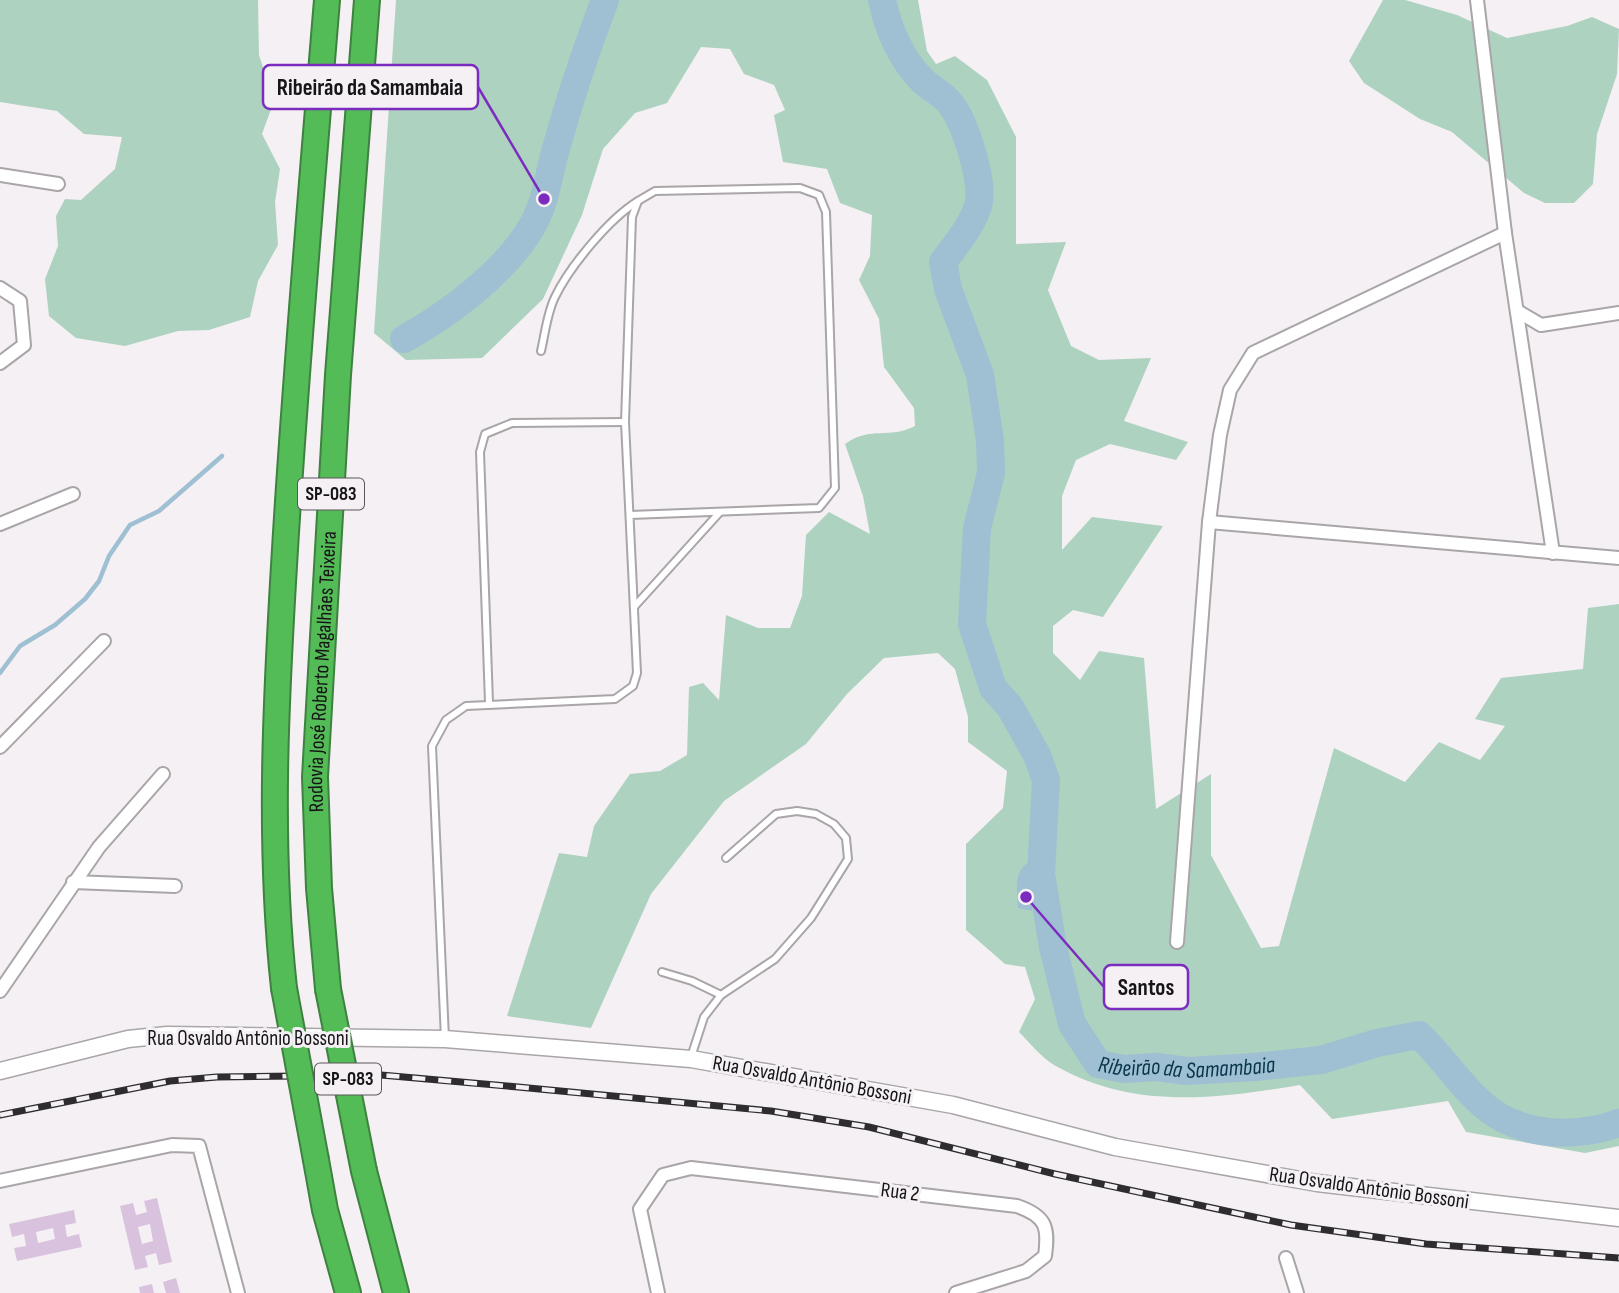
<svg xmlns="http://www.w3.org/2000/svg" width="1619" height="1293" viewBox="0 0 1619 1293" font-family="'Sofia Sans Condensed',sans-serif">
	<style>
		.green { fill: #aed2c0 }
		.water { fill: #9fbfd3 }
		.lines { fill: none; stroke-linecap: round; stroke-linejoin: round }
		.stream { stroke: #9fbfd3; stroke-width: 4.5 }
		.river { stroke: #9fbfd3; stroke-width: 28 }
		.building { fill: #d9c2dd; fill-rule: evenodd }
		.service-casing { stroke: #a9a5a9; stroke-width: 10 }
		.minor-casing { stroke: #a9a5a9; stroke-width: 16 }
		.tertiary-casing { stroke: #a9a5a9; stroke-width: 19 }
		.motorway-casing { stroke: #3e8140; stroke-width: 28 }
		.service { stroke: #fff; stroke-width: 6 }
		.minor { stroke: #fff; stroke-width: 12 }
		.tertiary { stroke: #fff; stroke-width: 16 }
		.motorway { stroke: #54bc57; stroke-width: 24 }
		.rail-casing { stroke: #2e2c2e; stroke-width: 7 }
		.rail { stroke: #f4f0f4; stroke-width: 4.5; stroke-dasharray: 13; stroke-linecap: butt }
		.motorway-bridge-casing { stroke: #3e8140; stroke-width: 28; stroke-linecap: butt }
		.motorway-bridge { stroke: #54bc57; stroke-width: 24 }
		.labels { text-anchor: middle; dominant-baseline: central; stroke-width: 6; stroke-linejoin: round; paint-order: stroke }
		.shield { fill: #f4f0f4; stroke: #595659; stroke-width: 2 }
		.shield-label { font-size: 19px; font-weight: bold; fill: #161416 }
		.street-label { font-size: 21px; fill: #161416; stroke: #f4f0f4 }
		.water-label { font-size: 23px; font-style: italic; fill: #07354a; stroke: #f4f0f4 }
		.leader { fill: none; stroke: #7b2cbf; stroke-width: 2.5 }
		.callout-dot { fill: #7b2cbf; stroke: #f4f0f4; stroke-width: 2.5 }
		.callout { fill: #f4f0f4; stroke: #7b2cbf; stroke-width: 2.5 }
		.callout-label { font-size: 23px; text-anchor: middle; font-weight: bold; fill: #161416 }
	</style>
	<rect width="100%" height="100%" fill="#f4f0f4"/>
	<g class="green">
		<path d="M0,0h258l1,55 15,46 -12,33 18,35 -5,33 3,43 -20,36 -8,36 -41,13 -31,1 -53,15 -49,-8 -27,-22 -4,-37 13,-33 -2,-30 9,-17 16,1 34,-31 7,-32 -38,-3 -27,-23 -57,-9z"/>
		<path d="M396,0h522l9,51 9,13 19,-8 32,24 29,57v107l50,-2 -18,48 23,56 28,14 52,-2 -27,63 64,21 -12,18 -66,-16 -34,16 -14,36v54l30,-33 71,9 -60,91 -30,-7 -20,16v27l27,27 19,-29 45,7 12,151 55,-35v81l50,93 18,-2 55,-198 71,34 34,-40 41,18 25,-34 -30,-7 26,-41 82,-9 5,-61 31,-4v542l-34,7 -119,-21 -18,-31 -116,18 -32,-34c-85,14 -168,25 -246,-20 -13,-8 -24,-22 -35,-33l16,-33 -10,-32 -20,-3 -39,-34v-86l37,-36 4,-37 -39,-29v-25l-13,-48 -17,-16 -54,5 -37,36 -41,50 -82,57 -73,93 -60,134 -84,-12 52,-163 28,4 7,-31 36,-52 30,-3 27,-16 2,-68 14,-4 16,17 7,-85 32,13h32l12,-32 4,-61 23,-23 41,22 -7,-38 -18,-52c27,-19 43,-4 70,-18l-1,-18 -30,-41 -5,-48 -20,-39 11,-24 2,-41 -32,-12 -13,-34 -44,-7 -9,-47 11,-5 -11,-25 -30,-11 -14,-25 -29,-2 -34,56 -32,10 -32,36 -21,66 -39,84 -61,59 -76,2 -32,-27z"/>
		<path d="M1383,0h22l52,15 50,23 60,-12 25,-9 27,12 -2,45 -20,60 -4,50 -19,19h-29l-21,-10 -72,-61 -32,-13 -56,-36 -15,-22z"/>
	</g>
	<path class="water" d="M1034,859l-2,52 -14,-3c-1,-21 -6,-38 16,-49z"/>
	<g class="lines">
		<path class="stream" d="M0,673l20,-27 35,-21 30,-26 14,-18 10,-25 21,-31 29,-14 63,-55"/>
		<g class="river">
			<path id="s1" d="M882,0c6,28 19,60 41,81 7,7 18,12 25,20 16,16 35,78 31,101 -4,20 -24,44 -36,60l5,27 32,86 10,65 1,33 -14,55 -5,96 21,64 17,19 27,48 9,25 -5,94 12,73 19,77 26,40 26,5 32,-2 31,4 68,-4 66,-7 56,-17 42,-8c23,21 39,48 62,68 37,34 94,36 138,20"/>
			<path d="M404,339c45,-25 100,-66 127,-111 14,-23 17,-50 24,-76 14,-51 31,-102 50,-152"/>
		</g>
	</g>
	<g class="building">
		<path d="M157,1198l15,64 -13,3 -3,-12 -11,3 3,11 -13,3 -15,-64 13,-3 3,12 11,-3 -3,-11zM150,1224l3,17 -11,3 -4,-17z"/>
		<path d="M74,1210l2,13 -11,2 2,12 12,-3 3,13 -65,14 -3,-13 12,-2 -2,-12 -12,3 -3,-13zM53,1228l2,11 -17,4 -2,-11z"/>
		<path d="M176,1278l4,15h-14l-3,-11z"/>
		<path d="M152,1284l2,9h-14l-1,-6z"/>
	</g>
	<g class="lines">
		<g class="service-casing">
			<g id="service">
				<path d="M541,351c4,-17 6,-38 14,-54 15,-31 54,-78 83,-96"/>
				<path d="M634,607l86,-95"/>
				<path d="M489,702l-9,-250 5,-18 27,-11 113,-1"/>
				<path d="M662,972l30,9 29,14"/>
				<path d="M445,1039l-13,-293 14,-26 20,-14 149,-7 18,-13 4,-13 -12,-251 7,-205 6,-16 17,-10 145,-3 19,7 7,17 9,276 -16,20 -189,7"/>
				<path d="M691,1057l13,-40 17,-22 54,-36 36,-41 37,-59 -2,-21 -12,-14 -18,-10 -19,-3 -21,3 -50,44"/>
			</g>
		</g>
		<g class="minor-casing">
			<g id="minor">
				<path d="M1477,0l28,233 48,320"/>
				<path d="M0,175l58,9"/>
				<path d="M0,288l20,13 4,44 -24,18"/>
				<path d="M1519,312l22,13 78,-12"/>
				<path d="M1209,522l410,36"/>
				<path d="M0,524l73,-30"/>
				<path d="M0,747l104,-106"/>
				<path d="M73,882l102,4"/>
				<path d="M1177,942l32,-420 11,-87 10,-45 23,-37 252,-120"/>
				<path d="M0,991l99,-144 64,-73"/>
				<path d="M0,1181l172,-36 27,1 39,147"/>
				<path d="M1286,1258l11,35"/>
				<path d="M658,1293l-18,-84 23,-34 28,-7 326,38c29,10 32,21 28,50l-19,15 -70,22"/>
			</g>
		</g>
		<g class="tertiary-casing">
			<path id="tertiary" d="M0,1071l128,-32 39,-4 278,4 246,20 262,46 162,42 202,36 302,35"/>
		</g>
		<g class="motorway-casing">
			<g id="motorway">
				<path d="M284,988c-16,-147 -8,-291 1,-439 11,-183 27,-366 42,-549"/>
				<path id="s2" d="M328,989l-9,-101 -4,-111 23,-402 29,-375"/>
				<path d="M316,1160l9,50 23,83"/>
				<path d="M364,1171l32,122"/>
			</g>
		</g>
		<use href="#service" class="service"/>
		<use href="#minor" class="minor"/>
		<use href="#tertiary" class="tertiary"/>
		<use href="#motorway" class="motorway"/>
		<g class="rail-casing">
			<path id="rail" d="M0,1115l170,-34 47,-4 164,-2 137,12 253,24 98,16 186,47 236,51 135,19 193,14"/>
		</g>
		<use href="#rail" class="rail"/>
		<g class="motorway-bridge-casing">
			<g id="motorway-bridge">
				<path d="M284,988l32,172"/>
				<path d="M328,989l36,182"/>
			</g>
		</g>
		<use href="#motorway-bridge" class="motorway-bridge"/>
	</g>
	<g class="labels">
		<g class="shield">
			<rect x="298" y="478.5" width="66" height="31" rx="5"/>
			<rect x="315" y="1063.5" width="66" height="31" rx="5"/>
		</g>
		<g class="shield-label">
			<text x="331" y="494">SP-083</text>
			<text x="348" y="1079">SP-083</text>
		</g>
		<g class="street-label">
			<text stroke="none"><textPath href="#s2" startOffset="318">Rodovia José Roberto Magalhães Teixeira</textPath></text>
			<text x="248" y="1038">Rua Osvaldo Antônio Bossoni</text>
			<text transform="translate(812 1080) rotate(10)">Rua Osvaldo Antônio Bossoni</text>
			<text transform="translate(1369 1188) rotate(8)">Rua Osvaldo Antônio Bossoni</text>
			<text transform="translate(900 1192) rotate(7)">Rua 2</text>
		</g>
		<g class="water-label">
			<text stroke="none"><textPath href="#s1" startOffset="1232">Ribeirão da Samambaia</textPath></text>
		</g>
	</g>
	<path class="leader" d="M544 199L478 87M1026 897L1104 987"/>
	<g class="callout-dot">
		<circle cx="544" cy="199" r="7"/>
		<circle cx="1026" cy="897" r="7"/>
	</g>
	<g class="callout">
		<rect x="263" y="65" width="215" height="44" rx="7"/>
		<rect x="1104" y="965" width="84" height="44" rx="7"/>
	</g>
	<g class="callout-label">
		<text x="370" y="95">Ribeirão da Samambaia</text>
		<text x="1146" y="995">Santos</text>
	</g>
</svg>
